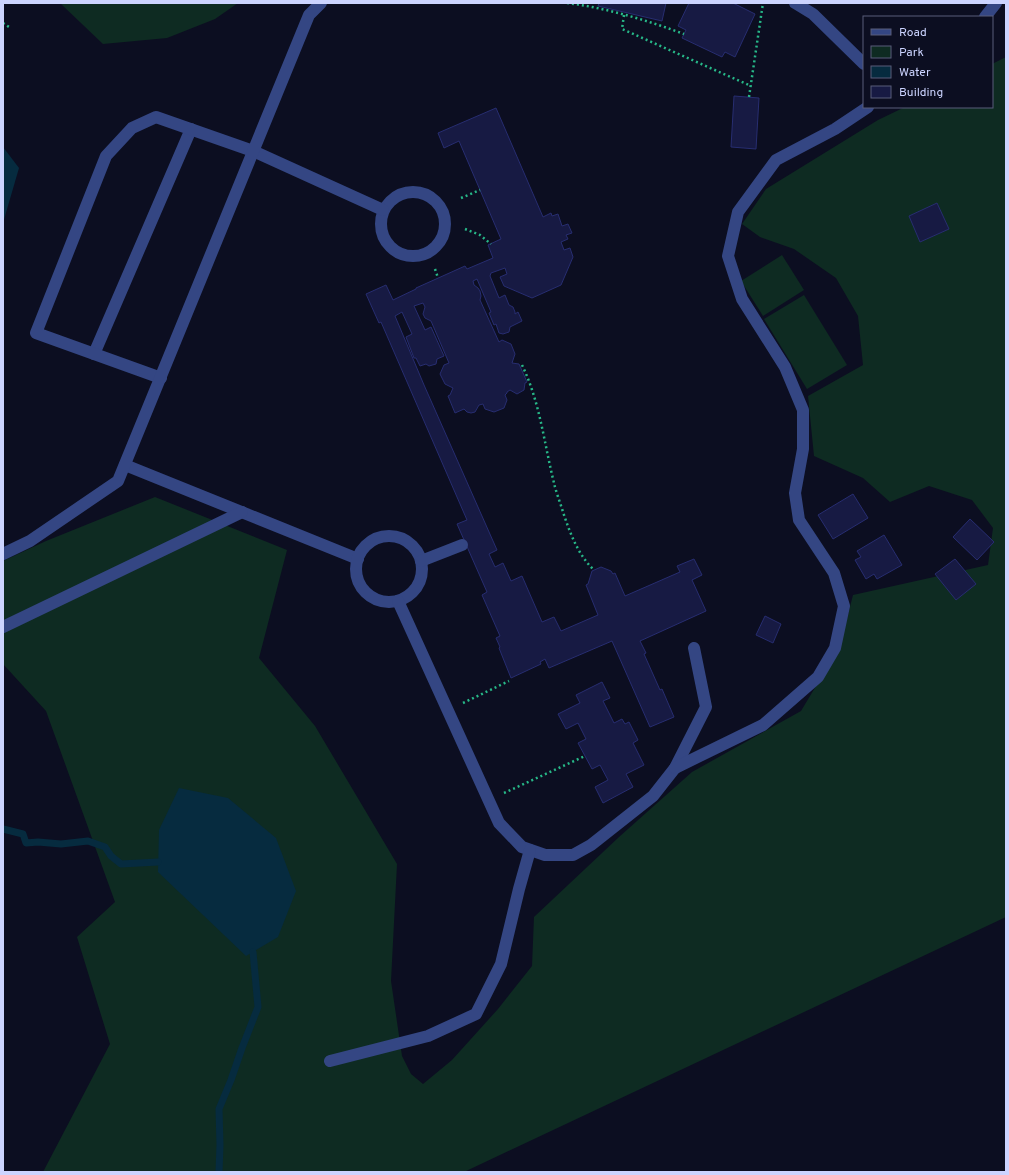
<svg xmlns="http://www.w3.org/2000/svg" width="1009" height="1175" viewBox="0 0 1009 1175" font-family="Overpass,sans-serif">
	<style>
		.green { fill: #0e2b22 }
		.water { fill: #062b3f }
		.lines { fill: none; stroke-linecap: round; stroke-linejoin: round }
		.stream { stroke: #062b3f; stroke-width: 7 }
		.building { fill: #171a43; stroke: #272d70 }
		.path { stroke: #27b888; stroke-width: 2.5; stroke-dasharray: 2 3; stroke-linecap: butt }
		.minor { stroke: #344683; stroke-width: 12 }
	</style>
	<rect width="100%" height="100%" fill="#0c0e21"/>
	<g class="green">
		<path d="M60,3h178l-23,16 -48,19 -64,6z"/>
		<path d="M1006,57v860l-542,255h-421l67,-128 -33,-107 38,-35 -69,-191 -43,-47v-103l43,-20 109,-44 132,53 -28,108 56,68 82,138 -6,117 11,75 9,18 12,10 29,-24 46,-51 34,-43 2,-49 85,-80 73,-65 109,-61 39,-65 13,-51 135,-30 5,-37 -21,-28 -43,-14 -39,16 -27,-24 -49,-22 -6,-60 55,-31 -5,-49 -22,-38 -42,-29 -34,-12 -18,-13 24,-35 112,-69 27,-13h87v-43z"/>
		<path d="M782,255l22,35 -41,26 -22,-35z"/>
		<path d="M804,295l43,70 -40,24 -43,-70z"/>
	</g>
	<g class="water">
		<path d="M3,147l16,21 -16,55z"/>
		<path d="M179,788l49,10 48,40 20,53 -18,46 -32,19 -88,-84 1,-42z"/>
	</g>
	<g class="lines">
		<g class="stream">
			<path d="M3,829l20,5 3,9 12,-1 23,2 27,-3 17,6 6,9 10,8 37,-2"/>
			<path d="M219,1172l1,-27 -1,-36 12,-29 11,-32 16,-41 -5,-55"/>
		</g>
	</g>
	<g class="building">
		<path d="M599,3h67l-4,18 -64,-15z"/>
		<path d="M689,3h44l22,11 -20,43 -10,-5 -3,5 -40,-19 4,-8 -8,-4z"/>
		<path d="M734,96l25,2 -3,51 -25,-2z"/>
		<path d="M496,108l47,109 8,-4 1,3 6,-2 4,12 6,-2 4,9 -6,2 2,4 -7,3 3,8 6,-2 3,9 -12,28 -29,13 -28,-12 -4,-9 7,-3 -2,-6 -14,5 -1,3 9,22 6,-3 4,10 4,2 2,5v2l3,-2 4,9 -12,6 -1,5 -6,2 -4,-1 -3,-9 -2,1 -5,-12 2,-1 -14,-33 -4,2 1,4 4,3 2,3 1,5 -1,4 19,42 3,-2 9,4 4,10 -3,9 7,1 8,18 -2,1 -1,7 -7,4 -7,-4 -3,2v1l-2,2 2,5 -3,8 -10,4 -9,-3 -2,-5 -4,1 -4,7 -4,1 -4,-1 -3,-3 -9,4 -7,-17 2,-1 3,-7 -8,-4 -5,-10 4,-9 5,-2 -18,-42 -6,-3 -2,-4 2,-7 -2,-4 -9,3 11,24 6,-3 13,29 -7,3 -1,5 -7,2 -3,-2 -6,2 -4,-8h-2l-8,-21 6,-3 -10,-22 -7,4 29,69 73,165 -8,4 6,13 8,-4 8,18 11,-5 20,46 12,-5 7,14 37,-16 -12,-30 2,-1 4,-13 9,-4 10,4 2,3 2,-1 10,23 55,-24 -3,-6 17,-7 8,16 -10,5 14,31 -66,30 6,12 -2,1 16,36 2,-1 12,28 -24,10 -38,-86 -63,27 -4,-9 -5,3 1,2 -30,14 -12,-30 1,-1 -4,-9 4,-2 -18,-41 5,-3 -30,-68 10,-4 -86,-198 -2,1 -13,-29 20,-9 7,15 23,-11v-1l49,-22 2,3 26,-11 -5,-13 13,-6 -42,-98 -15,7 -6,-15z"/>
		<path d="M937,203l12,26 -29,13 -11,-26z"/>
		<path d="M853,494l15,24 -35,21 -15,-24z"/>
		<path d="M970,519l24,23 -17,18 -24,-23z"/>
		<path d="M884,535l18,30 -25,14 -3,-5 -8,5 -11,-19 6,-3 -4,-6z"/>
		<path d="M955,559l21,25 -20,16 -21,-26z"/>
		<path d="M765,616l16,8 -8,19 -17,-8z"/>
		<path d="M602,682l8,16 -7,3 11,22 8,-4 3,5 4,-2 9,18 -5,3 11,22 -18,9 7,13 -30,16 -8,-16 13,-7 -8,-15 -8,4 -14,-26 8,-4 -8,-16 -12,6 -8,-15 22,-11 -4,-8z"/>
	</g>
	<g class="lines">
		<g class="path">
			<path d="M567,3c40,5 79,17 117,31"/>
			<path d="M624,15l-2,14 129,57"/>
			<path d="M3,23l6,4"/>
			<path d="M749,97l14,-94"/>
			<path d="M461,198l19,-8"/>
			<path d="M465,229l15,6 11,9"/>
			<path d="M435,269l3,9"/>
			<path d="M522,365c18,37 22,78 32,118 2,9 6,19 9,29 7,21 15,43 31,58"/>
			<path d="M463,703l46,-22"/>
			<path d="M504,793l81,-37"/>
		</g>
		<g class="minor">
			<path d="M795,3l18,11 51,50"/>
			<path d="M985,17l11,-14"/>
			<circle cx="413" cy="224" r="32"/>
			<path d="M94,354l97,-225"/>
			<path d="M161,378l-125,-45 70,-177 26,-28 24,-11 97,34 130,59"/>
			<path d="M125,465l233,94"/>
			<circle cx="389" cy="569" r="33"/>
			<path d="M3,554l27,-13 88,-60 191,-466 12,-12"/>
			<path d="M421,561l41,-16"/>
			<path d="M398,601l101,222 23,24 23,8h28l18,-10 62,-49 22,-28 31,-61 -12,-59"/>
			<path d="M3,627l239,-115"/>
			<path d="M675,768l88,-43 55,-48 17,-29 9,-42 -10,-33 -35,-53 -4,-27 8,-44v-39l-18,-43 -43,-68 -14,-43 10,-44 38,-52 59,-31 33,-22"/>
			<path d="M330,1061l98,-25 48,-22 25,-50 18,-75 11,-39"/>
		</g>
	</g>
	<rect width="1009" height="1175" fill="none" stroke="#ccd4ff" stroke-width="8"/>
	<rect x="863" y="16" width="130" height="92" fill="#0c0e21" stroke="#595d7a"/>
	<rect x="871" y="29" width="20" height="6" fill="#344683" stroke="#595d7a"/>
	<text x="899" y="36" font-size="12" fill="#ccd4ff">Road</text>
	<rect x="871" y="46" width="20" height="12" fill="#0e2b22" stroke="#595d7a"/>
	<text x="899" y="56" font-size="12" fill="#ccd4ff">Park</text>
	<rect x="871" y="66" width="20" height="12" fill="#062b3f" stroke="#595d7a"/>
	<text x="899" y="76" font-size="12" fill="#ccd4ff">Water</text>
	<rect x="871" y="86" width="20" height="12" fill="#171a43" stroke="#595d7a"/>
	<text x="899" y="96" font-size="12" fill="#ccd4ff">Building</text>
</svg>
